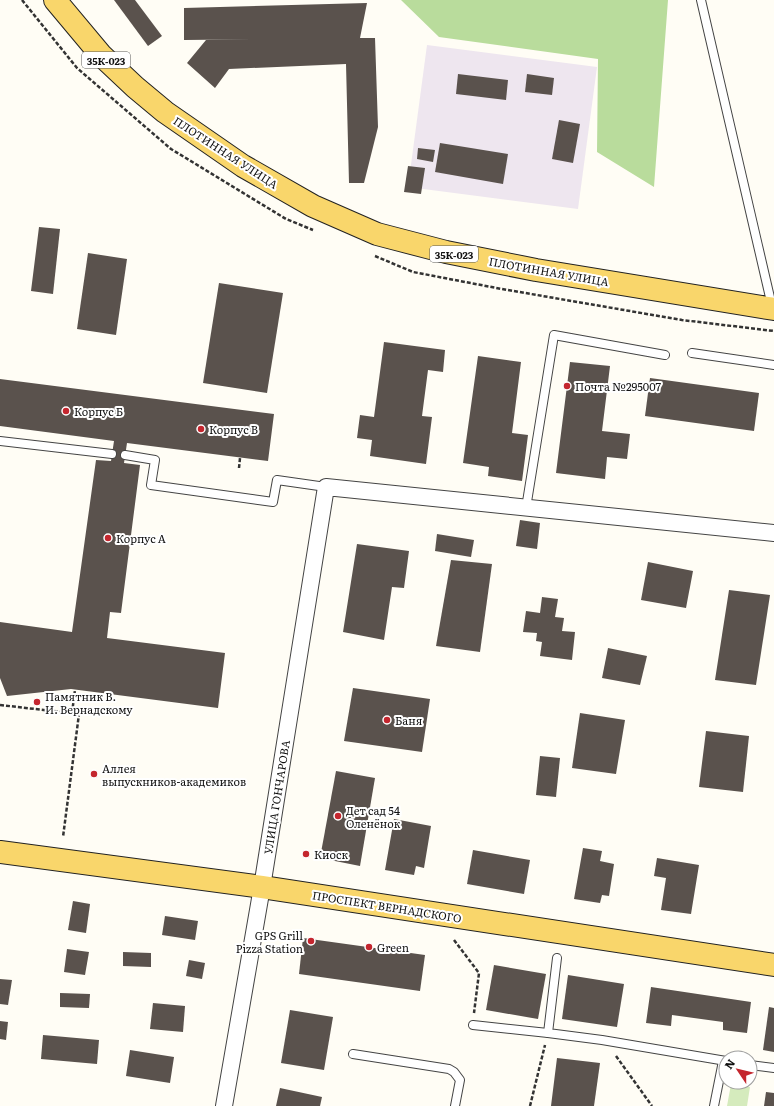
<svg xmlns="http://www.w3.org/2000/svg" width="774" height="1106" viewBox="0 0 774 1106" font-family="Literata,serif">
	<style>
		.industrial { fill: #eee6ef }
		.green { fill: #d5ebbd }
		.forest { fill: #b9dc9c }
		.building { fill: #5a524d }
		.lines { fill: none; stroke-linecap: round; stroke-linejoin: round }
		.service-casing { stroke: #444; stroke-width: 10 }
		.minor-casing { stroke: #444; stroke-width: 18 }
		.primary-casing { stroke: #222; stroke-width: 24 }
		.path { stroke: #333; stroke-width: 2.5; stroke-dasharray: 4 2; stroke-linecap: butt }
		.service { stroke: #fff; stroke-width: 8 }
		.minor { stroke: #fff; stroke-width: 16 }
		.primary { stroke: #f9d66b; stroke-width: 22 }
		.poi-dot { fill: #c4262e; stroke: #fff; stroke-width: 1.5 }
		.labels { text-anchor: middle; dominant-baseline: central; stroke-width: 4; stroke-linejoin: round; paint-order: stroke }
		.shield { fill: #fff; stroke: #585858; stroke-width: 1 }
		.shield-label { font-size: 10px; font-weight: bold; fill: #111 }
		.street-label { font-size: 11px; fill: #111; stroke: #fff }
		.poi-label { font-size: 11px; fill: #111; stroke: #fff; text-anchor: start }
	</style>
	<rect width="100%" height="100%" fill="#fffdf5"/>
	<path class="industrial" d="M427,45l170,22 -19,142 -170,-22z"/>
	<path class="green" d="M731,1084l19,3 -3,19h-20z"/>
	<path class="forest" d="M401,0h267l-14,187 -57,-35 1,-93 -159,-22z"/>
	<g class="building">
		<path d="M114,0h21l27,36 -14,10z"/>
		<path d="M367,3l-7,35h15l3,89 -14,56h-15l-3,-119 -117,5 -14,19 -28,-25 19,-23 75,-1 -97,1v-32z"/>
		<path d="M458,74l50,6 -2,20 -50,-6z"/>
		<path d="M527,74l27,4 -2,17 -27,-3z"/>
		<path d="M559,120l21,4 -7,39 -21,-4z"/>
		<path d="M440,143l68,11 -5,30 -68,-12z"/>
		<path d="M418,148l17,2 -2,12 -16,-3z"/>
		<path d="M408,166l17,2 -4,26 -17,-2z"/>
		<path d="M39,227l21,2 -7,65 -22,-3z"/>
		<path d="M88,253l39,6 -11,76 -39,-6z"/>
		<path d="M219,283l64,10 -16,100 -64,-10z"/>
		<path d="M384,342l61,8 -2,22 -15,-2 -6,46 10,1 -6,47 -56,-8 2,-16 -15,-2 3,-23 14,2z"/>
		<path d="M478,356l43,6 -9,71 16,2 -6,46 -34,-5 1,-9 -26,-4z"/>
		<path d="M570,362l40,4 -8,65 28,3 -3,25 -20,-2 -2,22 -49,-6z"/>
		<path d="M650,378l109,15 -5,38 -109,-15z"/>
		<path d="M0,379l274,35 -6,47 -141,-18 -3,20 16,2 -19,148 -11,-1 -3,26 118,15 -7,55 -147,-19 -64,7 -7,-18v-56l72,10 24,-172 15,1 3,-20 -114,-15z"/>
		<path d="M520,520l20,3 -3,26 -21,-3z"/>
		<path d="M437,534l37,6 -3,17 -36,-6z"/>
		<path d="M357,544l52,7 -5,37 -12,-1 -8,53 -41,-8z"/>
		<path d="M451,560l41,4 -12,88 -44,-6z"/>
		<path d="M648,562l45,9 -7,37 -45,-8z"/>
		<path d="M729,590l41,5 -14,90 -41,-5z"/>
		<path d="M542,597l16,2 -3,18 9,1 -2,13 13,1 -3,28 -32,-4 2,-14 -6,-1 1,-8 -14,-1 3,-21 14,2z"/>
		<path d="M608,648l39,8 -7,29 -38,-7z"/>
		<path d="M353,688l77,11 -8,53 -78,-11z"/>
		<path d="M580,713l45,7 -9,54 -44,-6z"/>
		<path d="M706,731l43,5 -6,56 -44,-5z"/>
		<path d="M540,756l20,2 -4,39 -20,-2z"/>
		<path d="M336,771l39,7 -15,88 -40,-8z"/>
		<path d="M394,819l37,7 -7,42 -8,-2 -2,9 -29,-5z"/>
		<path d="M583,848l19,3 -2,10 14,3 -5,32 -7,-1 -2,8 -26,-4z"/>
		<path d="M473,850l57,10 -6,34 -57,-10z"/>
		<path d="M657,858l42,7 -8,49 -30,-4 5,-32 -12,-2z"/>
		<path d="M73,901l17,3 -4,29 -18,-3z"/>
		<path d="M165,916l33,5 -3,19 -33,-5z"/>
		<path d="M303,938l122,17 -5,36 -121,-17z"/>
		<path d="M67,949l22,3 -4,23 -21,-3z"/>
		<path d="M123,952l28,1v14l-28,-1z"/>
		<path d="M189,960l16,3 -3,16 -16,-3z"/>
		<path d="M494,965l52,9 -8,45 -52,-9z"/>
		<path d="M568,975l56,9 -7,43 -55,-8z"/>
		<path d="M0,979l12,1 -4,25 -8,-1z"/>
		<path d="M651,987l100,15 -4,31 -24,-3v-8l-51,-7 -1,11 -25,-3z"/>
		<path d="M60,993l30,1 -1,14 -29,-1z"/>
		<path d="M153,1003l32,3 -2,26 -33,-3z"/>
		<path d="M769,1007l5,1v44l-11,-2z"/>
		<path d="M290,1010l43,7 -9,53 -43,-7z"/>
		<path d="M0,1021l8,1 -2,18 -6,-1z"/>
		<path d="M43,1035l56,5 -2,24 -56,-5z"/>
		<path d="M130,1050l44,7 -4,26 -44,-7z"/>
		<path d="M557,1058l43,5 -6,43h-43z"/>
		<path d="M280,1088l42,9 -2,9h-44z"/>
		<path d="M766,1092l8,1v13h-10z"/>
	</g>
	<g class="lines">
		<g class="service-casing">
			<g id="service">
				<path d="M701,0l71,306"/>
				<path d="M692,353l82,12"/>
				<path d="M0,441l112,13"/>
				<path d="M125,455l30,5 -4,25 122,17 4,-22 49,7"/>
				<path d="M526,508l28,-173 111,20"/>
				<path d="M557,958l-9,75 54,7 124,21"/>
				<path d="M473,1025l75,8"/>
				<path d="M353,1054l96,15 5,3 6,8 -5,26"/>
				<path d="M750,1065l24,3"/>
				<path d="M714,1106l9,-45"/>
			</g>
		</g>
		<g class="minor-casing">
			<path id="minor" d="M224,1106l38,-219 64,-400 448,46"/>
		</g>
		<g class="primary-casing">
			<g id="primary">
				<path d="M55,0l46,55 34,32 30,25 78,54 70,40 64,28 69,18 90,18 238,39"/>
				<path d="M0,852l262,35 512,78"/>
			</g>
		</g>
		<g class="path">
			<path d="M22,0l55,68 94,81 115,70 27,11"/>
			<path d="M375,256l38,16 89,17 180,31 92,11"/>
			<path d="M239,468l1,-10"/>
			<path d="M0,705l79,9 -16,123"/>
			<path d="M72,713l3,-23"/>
			<path d="M454,940l25,33 -5,40"/>
			<path d="M616,1056l36,50"/>
			<path d="M530,1106l15,-61"/>
		</g>
		<use href="#service" class="service"/>
		<use href="#minor" class="minor"/>
		<use href="#primary" class="primary"/>
	</g>
	<g class="poi-dot">
		<circle cx="567" cy="386" r="4"/>
		<circle cx="66" cy="411" r="4"/>
		<circle cx="201" cy="429" r="4"/>
		<circle cx="108" cy="538" r="4"/>
		<circle cx="37" cy="702" r="4"/>
		<circle cx="387" cy="720" r="4"/>
		<circle cx="94" cy="774" r="4"/>
		<circle cx="338" cy="816" r="4"/>
		<circle cx="306" cy="854" r="4"/>
		<circle cx="311" cy="941" r="4"/>
		<circle cx="369" cy="947" r="4"/>
	</g>
	<g class="labels">
		<g class="shield">
			<rect x="82" y="52" width="48" height="16" rx="3"/>
			<rect x="430" y="246" width="48" height="16" rx="3"/>
		</g>
		<g class="shield-label">
			<text x="106" y="60">35К-023</text>
			<text x="454" y="254">35К-023</text>
		</g>
		<g class="street-label">
			<text transform="translate(226 152) rotate(33)">ПЛОТИННАЯ УЛИЦА</text>
			<text transform="translate(549 271) rotate(10)">ПЛОТИННАЯ УЛИЦА</text>
			<text transform="translate(276 797) rotate(-81)">УЛИЦА ГОНЧАРОВА</text>
			<text transform="translate(387 906) rotate(9)">ПРОСПЕКТ ВЕРНАДСКОГО</text>
		</g>
		<g class="poi-label">
			<text x="575" y="386">Почта №295007</text>
			<text x="74" y="411">Корпус Б</text>
			<text x="209" y="429">Корпус В</text>
			<text x="116" y="538">Корпус А</text>
			<text x="45" y="696">Памятник В.<tspan x="45" dy="13">И. Вернадскому</tspan></text>
			<text x="395" y="720">Баня</text>
			<text x="102" y="768">Аллея<tspan x="102" dy="13">выпускников-академиков</tspan></text>
			<text x="346" y="810">Дет сад 54<tspan x="346" dy="13">Оленёнок</tspan></text>
			<text x="314" y="854">Киоск</text>
			<text x="303" y="935" text-anchor="end">GPS Grill<tspan x="303" dy="13">Pizza Station</tspan></text>
			<text x="377" y="947">Green</text>
		</g>
	</g>
	<g transform="translate(738 1070) rotate(305)"><circle r="19" fill="#ffffff" stroke="#a0a0a0"/>
	<path d="M0-3L7 15L0 10L-7 15Z" fill="#c4262e"/>
	<text y="-6" font-size="11" font-weight="bold" text-anchor="middle" fill="#111111">N</text>
	</g>
</svg>
